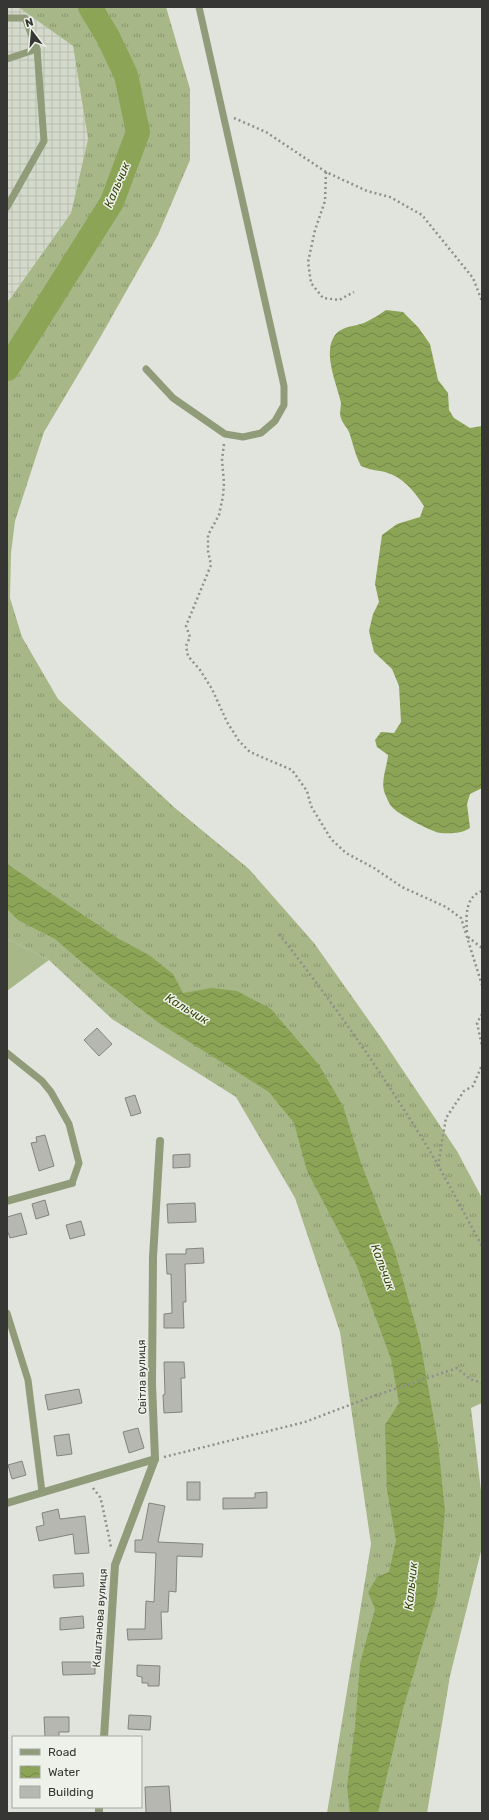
<svg xmlns="http://www.w3.org/2000/svg" width="489" height="1820" viewBox="0 0 489 1820" font-family="Rubik,sans-serif">
	<style>
		.industrial { fill: url(#industrial-grid) }
		.grass { fill: url(#grass-tufts) }
		.garden { fill: #a7b788 }
		.water { fill: url(#water-waves) }
		.lines { fill: none; stroke-linecap: round; stroke-linejoin: round }
		.river { stroke: #8ca456; stroke-width: 24 }
		.building { fill: #b5b7b0; stroke: #82857d }
		.path { stroke: #8e908b; stroke-width: 2.5; stroke-dasharray: 2 3; stroke-linecap: butt }
		.lane { stroke: #909b7a; stroke-width: 7 }
		.street { stroke: #909b7a; stroke-width: 8 }
		.labels { text-anchor: middle; dominant-baseline: central; stroke-width: 3; stroke-linejoin: round; paint-order: stroke }
		.street-label { font-size: 11px; fill: #363734; stroke: #eef1e9 }
		.water-label { font-size: 12px; font-style: italic; fill: #3a490f; stroke: #eef1e9 }
	</style>
	<defs>
		<pattern id="industrial-grid" width="8" height="8" patternUnits="userSpaceOnUse"><rect width="8" height="8" fill="#d4dacb"/><path d="M0 4h8M4 0v8" fill="none" stroke="#b7bcaf"/></pattern>
		<pattern id="grass-tufts" width="24" height="20" patternUnits="userSpaceOnUse"><rect width="24" height="20" fill="#a7b788"/><path d="M3 7l-1-3M5 7V3M7 7l1-3M15 17l-1-3M17 17v-4M19 17l1-3" fill="none" stroke="#899670"/></pattern>
		<pattern id="water-waves" width="16" height="10" patternUnits="userSpaceOnUse"><rect width="16" height="10" fill="#8ca456"/><path d="M0 5q4-4 8 0t8 0" fill="none" stroke="#738648"/></pattern>
	</defs>
	<rect width="100%" height="100%" fill="#e1e4dc"/>
	<path class="industrial" d="M7,7h11l55,39 15,93 -17,74 -64,90z"/>
	<path class="grass" d="M18,7h148l24,82v71l-32,75 -57,101 -57,96 -29,89 -4,32 -1,45 12,39 36,62 117,109 74,61 65,74 68,96 75,112 25,47v205l-11,5 11,91v48l-32,129 -23,137h-100l44,-269 -31,-212 -45,-134 -59,-101 -124,-78 -63,-59 -42,-21v-636l64,-90 17,-74 -15,-93z"/>
	<path class="garden" d="M7,939l42,21 -42,31z"/>
	<g class="water">
		<path d="M386,310l17,2 15,15 12,17 8,36 10,13 1,17 5,8 16,10 12,-2v362l-12,6 -3,10 3,24c-7,5 -20,6 -29,5 -8,0 -45,-20 -49,-26 -3,-3 -5,-9 -7,-13 -5,-13 2,-26 3,-39l-11,-8 -2,-7 6,-8 13,1 7,-11 -2,-36 -7,-17 -18,-17 -5,-21 4,-17 6,-12 -4,-18 7,-49 15,-11 23,-7 4,-11c-10,-15 -21,-29 -39,-34 -10,-2 -15,-2 -24,-6 -6,-11 -8,-23 -12,-34 -2,-5 -7,-9 -8,-14 -2,-4 0,-10 0,-15 -4,-19 -19,-50 -6,-68 8,-10 22,-8 33,-14 6,-3 12,-7 18,-11z"/>
		<path d="M7,864l112,75 30,16 24,19 10,19 29,-5 25,3 34,18 48,56 24,41 18,57 34,89 25,89 18,102 7,68 -8,85 -34,113 -25,104h-28l-3,-27 8,-59 5,-64 15,-54 -7,-17 9,-15 12,-5 7,-32 -9,-50 -2,-65 14,-22 -8,-44 -35,-95 -49,-93 -13,-48 -25,-31 -110,-69 -60,-46 -44,-38 -37,-19 -11,-11z"/>
	</g>
	<g class="lines">
		<path class="river" d="M7,369l105,-167 26,-70 -12,-57 -18,-38 -18,-30"/>
	</g>
	<g class="building">
		<path d="M97,1028l15,16 -13,12 -15,-16z"/>
		<path d="M135,1095l6,18 -10,3 -6,-18z"/>
		<path d="M45,1135l9,31 -15,5 -8,-28 6,-1 -1,-5z"/>
		<path d="M190,1154v13l-17,1v-13z"/>
		<path d="M45,1200l4,15 -13,4 -4,-15z"/>
		<path d="M195,1203l1,19 -28,1 -1,-19z"/>
		<path d="M21,1213l6,21 -17,4 -3,-8v-13z"/>
		<path d="M81,1221l4,14 -15,4 -4,-14z"/>
		<path d="M203,1248l1,15 -19,1 1,38h-3l1,26h-20v-14l8,-1 -1,-39h-4l-1,-20h20v-5z"/>
		<path d="M164,1362h20l1,16h-4l1,34 -18,1 -1,-18 2,-1z"/>
		<path d="M79,1389l3,14 -34,7 -3,-15z"/>
		<path d="M138,1428l6,20 -15,5 -6,-21z"/>
		<path d="M69,1434l3,20 -15,2 -3,-20z"/>
		<path d="M22,1461l4,14 -14,4 -4,-14z"/>
		<rect x="187" y="1482" width="13" height="18"/>
		<path d="M267,1492v16l-44,1v-11h32v-5z"/>
		<path d="M149,1503l16,3 -7,36 45,2 -1,13 -25,-1 -1,36 -7,-1 -1,21h-7l1,27 -34,1 -1,-11h18l1,-28 8,1 2,-49 -21,-1v-12h7z"/>
		<path d="M58,1509l2,10 25,-3 4,37 -14,1 -2,-20 -34,7 -3,-14 8,-2 -2,-12z"/>
		<path d="M83,1573l1,13 -30,2 -1,-13z"/>
		<path d="M83,1616l1,12 -24,2v-12z"/>
		<path d="M62,1662h33v12l-32,1z"/>
		<path d="M137,1665l23,1 -1,20h-11v-3h-6v-6l-5,-1z"/>
		<path d="M129,1715l22,1 -1,14 -22,-1z"/>
		<path d="M44,1717h25v15h-10v5h-14z"/>
		<path d="M169,1786l2,27h-25l-1,-26z"/>
	</g>
	<g class="lines">
		<g class="path">
			<path d="M234,118l32,14 60,40 41,19 23,6 32,18 51,63 9,23"/>
			<path d="M326,172l-1,29 -10,29 -7,32 3,21 12,15 16,2 15,-8"/>
			<path d="M224,444l-2,16 2,23 -1,13 -4,19 -11,20v16l3,14 -25,61 4,11 -4,9 2,10 12,14 12,19 15,33 12,19 11,11 42,18 15,21 4,15 20,33 15,14 28,15 28,19 44,20 15,11 21,67"/>
			<path d="M467,932c-1,-16 -2,-35 15,-41"/>
			<path d="M279,934c55,70 106,143 152,219 18,31 34,62 51,93"/>
			<path d="M468,937l14,11"/>
			<path d="M482,1014l-5,9 5,23"/>
			<path d="M438,1166l8,-48 18,-27 9,-5 9,-21"/>
			<path d="M164,1457l141,-35 63,-24 89,-30 13,11 12,4"/>
			<path d="M93,1488l7,9 2,7 9,43"/>
		</g>
		<g class="lane">
			<path d="M7,18h18l12,31 7,92 -37,66"/>
			<path d="M7,59l30,-10"/>
			<path d="M146,369l27,29 52,36 18,3 18,-4 14,-12 9,-16v-19l-85,-379"/>
			<path d="M7,1053l35,28 9,11 18,32 10,39 -7,20"/>
			<path d="M7,1313l21,67 14,112"/>
		</g>
		<g class="street">
			<path d="M7,1201l65,-18"/>
			<path d="M7,1503l148,-44"/>
			<path d="M104,1737l11,-172 40,-106 -3,-75 1,-127 7,-116"/>
			<path d="M99,1813v-6"/>
		</g>
	</g>
	<g class="labels">
		<g class="street-label">
			<text transform="translate(142 1377) rotate(-91)">Світла вулиця</text>
			<text transform="translate(100 1618) rotate(-86)">Каштанова вулиця</text>
		</g>
		<g class="water-label">
			<text transform="translate(117 185) rotate(-67)">Кальчик</text>
			<text transform="translate(187 1009) rotate(31)">Кальчик</text>
			<text transform="translate(383 1267) rotate(69)">Кальчик</text>
			<text transform="translate(411 1586) rotate(-84)">Кальчик</text>
		</g>
	</g>
	<rect width="489" height="1820" fill="none" stroke="#363734" stroke-width="16"/>
	<rect x="12" y="1736" width="130" height="72" fill="#eef1e9" stroke="#a4a7a1"/>
	<rect x="20" y="1749" width="20" height="6" fill="#909b7a" stroke="#a4a7a1"/>
	<text x="48" y="1756" font-size="12" fill="#363734">Road</text>
	<rect x="20" y="1766" width="20" height="12" fill="url(#water-waves)" stroke="#a4a7a1"/>
	<text x="48" y="1776" font-size="12" fill="#363734">Water</text>
	<rect x="20" y="1786" width="20" height="12" fill="#b5b7b0" stroke="#a4a7a1"/>
	<text x="48" y="1796" font-size="12" fill="#363734">Building</text>
	<g transform="translate(32 32) rotate(344)" stroke="#eef1e9" stroke-width="3" paint-order="stroke">
	<path d="M0-3L7 15L0 10L-7 15Z" fill="#363734"/>
	<text y="-6" font-size="11" font-weight="bold" text-anchor="middle" fill="#363734">N</text>
	</g>
</svg>
